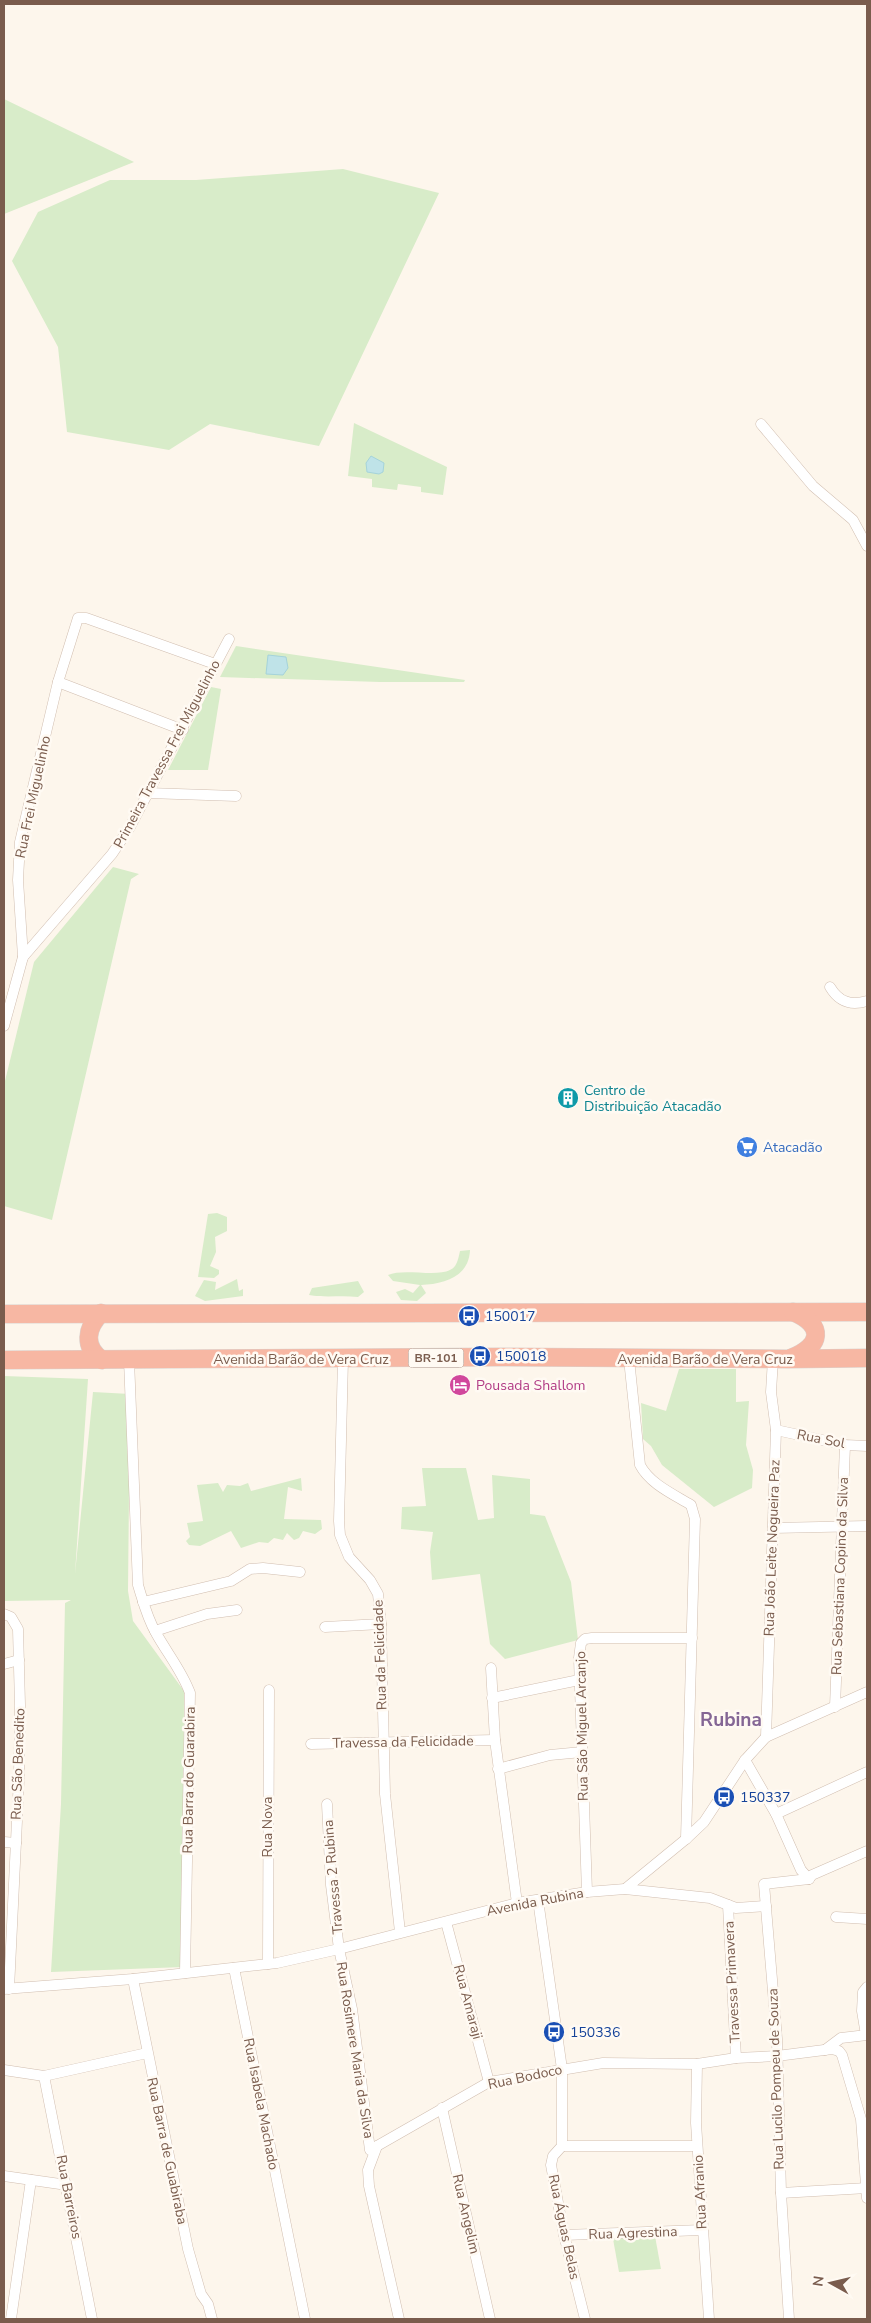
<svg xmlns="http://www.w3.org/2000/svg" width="871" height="2323" viewBox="0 0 871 2323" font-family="'Nunito Sans',sans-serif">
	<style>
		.green { fill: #d8ecc9 }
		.water { fill: #bfe3e8; stroke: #a5d3da }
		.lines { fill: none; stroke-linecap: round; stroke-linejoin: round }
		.street-casing { stroke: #d1beb0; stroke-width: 11 }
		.highway-casing { stroke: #dad1cd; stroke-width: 19 }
		.street { stroke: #fff; stroke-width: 10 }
		.highway { stroke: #f7b7a3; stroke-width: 18 }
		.labels { text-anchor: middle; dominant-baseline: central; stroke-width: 5; stroke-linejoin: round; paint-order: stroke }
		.shield { fill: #fffaf3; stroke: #a28b7f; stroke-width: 1 }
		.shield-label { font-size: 12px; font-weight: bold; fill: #7a5c4d }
		.street-label { font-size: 14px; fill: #7a5c4d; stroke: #fffaf3 }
		.culture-label { font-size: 14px; fill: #0d838f; stroke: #fffaf3; text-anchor: start }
		.shop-label { font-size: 14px; fill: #366cbe; stroke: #fffaf3; text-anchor: start }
		.transit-label { font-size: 14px; fill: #164399; stroke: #fffaf3; text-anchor: start }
		.hotel-label { font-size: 14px; fill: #b23c85; stroke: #fffaf3; text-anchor: start }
		.district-label { font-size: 19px; font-weight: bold; fill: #846695; stroke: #fffaf3 }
	</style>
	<rect width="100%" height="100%" fill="#fdf6ec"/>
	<g class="green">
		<path d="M4,99l130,63 -130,52z"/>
		<path d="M343,169l96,24 -120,253 -109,-22 -41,26 -102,-18 -9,-85 -46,-86 26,-49 72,-32h86z"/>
		<path d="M354,423l93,44 -4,28 -22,-3v-5l-23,-3 -1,6 -25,-3v-8l-24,-3z"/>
		<path d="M236,646l229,34 -1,2h-84l-160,-5z"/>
		<path d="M211,687l10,2 -13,81h-40z"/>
		<path d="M113,867l26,7 -8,5 -79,341 -48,-14v-121l30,-123z"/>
		<path d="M217,1213l10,4v14l-12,6 1,15 -6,14 9,4v4l-5,4 -16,-1 10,-63z"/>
		<path d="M470,1250c-1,27 -26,34 -49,35l5,8 -9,8 -16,-1 -5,-8 9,-3 8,4 7,-8 -27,-4 -5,-6c17,-8 57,5 67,-9 3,-4 4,-11 5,-15z"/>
		<path d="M237,1279l2,12 4,-2v7l-38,5 -10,-5 9,-16 12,2 -1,8z"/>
		<path d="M358,1281l6,11 -6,5c-17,-2 -32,1 -49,-2l3,-7z"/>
		<path d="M679,1369h57v33l13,-1 -3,44 7,25 -1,18 -38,19 -52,-42 -11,-19 -8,-7 -2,-36 25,8z"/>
		<path d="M4,1376l84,3 -13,195 18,-182 37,2 -2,197 5,30 51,70 -1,276 -132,5 10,-168 4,-201 6,-3 -67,1z"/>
		<path d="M422,1468h44l12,52 16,-2 -2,-43 38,4v35l15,2 26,66 7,58 -73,19 -15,-15 -10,-70 -48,6 -2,-28 3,-20 -32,-3 1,-22 24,-1z"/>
		<path d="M301,1478l1,13 -14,-4 -4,32 37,1 1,9 -7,5 -12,-3 -4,7 -5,2 -7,-7 -4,7 -9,-2 -6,5 -9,-1 -18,6 -10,-17 -31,15 -11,-1 -3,-4 4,-4 -3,-14 16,-2 -6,-36 21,-2 5,9 4,-7 13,1 8,-3 3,8z"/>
		<path d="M655,2236l6,33 -42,3 -6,-33z"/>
	</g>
	<g class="water">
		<path d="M371,456l13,7 -1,9 -4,2 -12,-2 -1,-9z"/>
		<path d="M268,655l18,2 2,11 -5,7 -17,-1z"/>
	</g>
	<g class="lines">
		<g class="street-casing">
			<g id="street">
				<path d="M761,424l52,62 40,34 14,26"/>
				<path d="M58,682l125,48"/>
				<path d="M148,793l88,3"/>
				<path d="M23,957l89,-103 18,-27 99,-188"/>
				<path d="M830,987c9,15 21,19 37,14"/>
				<path d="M4,1026l19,-69 -5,-77 2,-38 38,-160 20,-64h8l129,46"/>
				<path d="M343,1359l-4,162 1,14 9,22 21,23 8,14 3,30 4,170 15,138"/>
				<path d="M629,1359l11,106c10,19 33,29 51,40l4,14 -9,320"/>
				<path d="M129,1360l9,225c5,16 9,33 18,48 11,20 26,38 34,60l-5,280"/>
				<path d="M776,1430l69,15 22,1"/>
				<path d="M773,1528l94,-2"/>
				<path d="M143,1602l88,-21 19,-12 13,-1 37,4"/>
				<path d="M4,1614l7,3 7,12 2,76 -1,73 -10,211"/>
				<path d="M325,1627l56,-3"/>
				<path d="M155,1631l52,-17 30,-4"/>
				<path d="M4,1664l15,-4"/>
				<path d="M491,1668l4,72 22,163"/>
				<path d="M492,1698l87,-18"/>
				<path d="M835,1707l10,-262"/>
				<path d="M766,1737l10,-307 -5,-38 2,-33"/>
				<path d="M311,1744l184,-4"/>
				<path d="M745,1760l31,54 25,56 8,9"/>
				<path d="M498,1769l52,-14 32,-3"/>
				<path d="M327,1804l4,81 8,64 13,60 18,141 119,-68 114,-19 94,1 39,-6 41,-2 55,-7 7,2 3,4 19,64 6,79"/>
				<path d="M776,1814l91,-42"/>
				<path d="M4,1842l12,1"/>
				<path d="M809,1879l3,-4 55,-24"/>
				<path d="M625,1889l61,-50 18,-17 41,-62 21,-23 101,-45"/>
				<path d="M587,1892l-8,-234 2,-15 4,-4 7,-1h100"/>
				<path d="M538,1900l24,169v77l-9,10 -2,9 13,70 21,84"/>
				<path d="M728,1905l8,153"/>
				<path d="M836,1917l31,2"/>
				<path d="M446,1922l43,160"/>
				<path d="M268,1964l1,-274"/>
				<path d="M234,1968l71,351"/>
				<path d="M133,1979l55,270 13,45 7,10 4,15"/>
				<path d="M4,1989l129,-10 144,-16 62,-14 178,-46 70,-11 38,-3 85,9 26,10 30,-2"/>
				<path d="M866,2035l-4,-24 1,-19 4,-5"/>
				<path d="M825,2050l16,-12 26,-3"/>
				<path d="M697,2064l-1,59 13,196"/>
				<path d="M4,2070l40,6 103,-23"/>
				<path d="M44,2076l48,243"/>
				<path d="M442,2108l48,211"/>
				<path d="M377,2146l-9,24 1,16 30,133"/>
				<path d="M562,2146h135"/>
				<path d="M4,2176l63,9"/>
				<path d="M781,2193l86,-5"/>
				<path d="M564,2235l138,-5"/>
				<path d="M11,2319l20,-139"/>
				<path d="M789,2319l-8,-126 -4,-154 -13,-155 45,-5"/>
			</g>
		</g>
		<g class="highway-casing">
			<g id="highway">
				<path d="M101,1313c-15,15 -18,34 1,47"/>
				<path d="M4,1314l863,-2"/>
				<path d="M791,1358c31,-12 34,-33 2,-46"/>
				<path d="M4,1360l496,-3 289,2 78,-1"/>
			</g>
		</g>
		<use href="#street" class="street"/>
		<use href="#highway" class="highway"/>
	</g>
	<defs>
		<g id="building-disc" transform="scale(1.125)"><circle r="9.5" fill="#0f9aa8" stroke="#fffaf3"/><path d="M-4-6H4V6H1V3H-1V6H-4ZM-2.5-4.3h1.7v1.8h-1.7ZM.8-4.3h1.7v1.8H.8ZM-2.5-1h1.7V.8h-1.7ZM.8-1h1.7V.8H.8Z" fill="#fff"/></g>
		<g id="supermarket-disc" transform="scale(1.125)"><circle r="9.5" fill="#3f7fe0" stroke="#fffaf3"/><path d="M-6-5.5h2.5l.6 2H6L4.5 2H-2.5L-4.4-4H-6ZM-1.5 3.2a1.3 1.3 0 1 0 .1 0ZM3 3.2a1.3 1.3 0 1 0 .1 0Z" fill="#fff"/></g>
		<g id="bus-disc" transform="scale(1.125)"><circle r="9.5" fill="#1a4fb4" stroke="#fffaf3"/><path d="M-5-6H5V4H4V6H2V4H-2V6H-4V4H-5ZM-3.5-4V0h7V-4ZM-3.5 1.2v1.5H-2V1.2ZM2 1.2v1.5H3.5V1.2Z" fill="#fff"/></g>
		<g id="hotel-disc" transform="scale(1.125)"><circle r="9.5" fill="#d1479c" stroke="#fffaf3"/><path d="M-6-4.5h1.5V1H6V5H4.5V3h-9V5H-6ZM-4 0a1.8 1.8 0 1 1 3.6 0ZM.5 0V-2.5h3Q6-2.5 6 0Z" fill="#fff"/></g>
	</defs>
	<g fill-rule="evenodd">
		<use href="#building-disc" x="568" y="1098"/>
		<use href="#supermarket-disc" x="747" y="1147"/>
		<use href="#bus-disc" x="469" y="1316"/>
		<use href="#bus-disc" x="480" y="1356"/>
		<use href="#hotel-disc" x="460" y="1385"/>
		<use href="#bus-disc" x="724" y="1797"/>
		<use href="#bus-disc" x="554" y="2032"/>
	</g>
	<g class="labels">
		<rect class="shield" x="408.5" y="1348.5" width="55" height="19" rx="4"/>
		<g class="shield-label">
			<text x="436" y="1358">BR-101</text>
		</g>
		<g class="street-label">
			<text transform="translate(167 754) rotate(-62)">Primeira Travessa Frei Miguelinho</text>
			<text transform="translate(33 797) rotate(-78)">Rua Frei Miguelinho</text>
			<text x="301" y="1359">Avenida Barão de Vera Cruz</text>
			<text x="705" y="1359">Avenida Barão de Vera Cruz</text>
			<text transform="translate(821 1439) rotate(11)">Rua Sol</text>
			<text transform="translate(772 1548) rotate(-88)">Rua João Leite Nogueira Paz</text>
			<text transform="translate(840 1576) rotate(-88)">Rua Sebastiana Copino da Silva</text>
			<text transform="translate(380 1655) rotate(-92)">Rua da Felicidade</text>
			<text transform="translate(582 1726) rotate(-91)">Rua São Miguel Arcanjo</text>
			<text transform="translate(403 1742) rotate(-1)">Travessa da Felicidade</text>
			<text transform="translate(18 1764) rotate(-88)">Rua São Benedito</text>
			<text transform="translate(189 1780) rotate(-89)">Rua Barra do Guarabira</text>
			<text transform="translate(267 1827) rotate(-90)">Rua Nova</text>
			<text transform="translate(333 1877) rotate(-95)">Travessa 2 Rubina</text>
			<text transform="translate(535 1902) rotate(-11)">Avenida Rubina</text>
			<text transform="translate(732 1982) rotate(-93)">Travessa Primavera</text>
			<text transform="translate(468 2002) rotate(75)">Rua Amaraji</text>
			<text transform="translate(355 2050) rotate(81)">Rua Rosimere Maria da Silva</text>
			<text transform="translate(525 2077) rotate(-12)">Rua Bodoco</text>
			<text transform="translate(776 2079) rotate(-92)">Rua Lucilo Pompeu de Souza</text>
			<text transform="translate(261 2104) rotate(79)">Rua Isabela Machado</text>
			<text transform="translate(167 2151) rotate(78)">Rua Barra de Guabiraba</text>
			<text transform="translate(700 2192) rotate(-93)">Rua Afranio</text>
			<text transform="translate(69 2197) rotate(79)">Rua Barreiros</text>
			<text transform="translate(466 2214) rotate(77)">Rua Angelim</text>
			<text transform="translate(564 2227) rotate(78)">Rua Águas Belas</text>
			<text transform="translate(633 2233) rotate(-2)">Rua Agrestina</text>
		</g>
		<g class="culture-label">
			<text x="584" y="1090">Centro de<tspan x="584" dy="16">Distribuição Atacadão</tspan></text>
		</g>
		<g class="shop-label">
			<text x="763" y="1147">Atacadão</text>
		</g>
		<g class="transit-label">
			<text x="485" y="1316">150017</text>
			<text x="496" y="1356">150018</text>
			<text x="740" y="1797">150337</text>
			<text x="570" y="2032">150336</text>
		</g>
		<g class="hotel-label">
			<text x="476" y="1385">Pousada Shallom</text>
		</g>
		<g class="district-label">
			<text x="731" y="1720">Rubina</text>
		</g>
	</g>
	<rect width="871" height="2323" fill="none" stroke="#7a5c4d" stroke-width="10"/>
	<g transform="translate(831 2283) rotate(278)" stroke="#fffaf3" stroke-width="4" paint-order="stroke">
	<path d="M0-4L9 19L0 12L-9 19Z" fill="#7a5c4d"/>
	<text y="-8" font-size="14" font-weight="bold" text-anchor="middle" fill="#7a5c4d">N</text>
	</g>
</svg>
